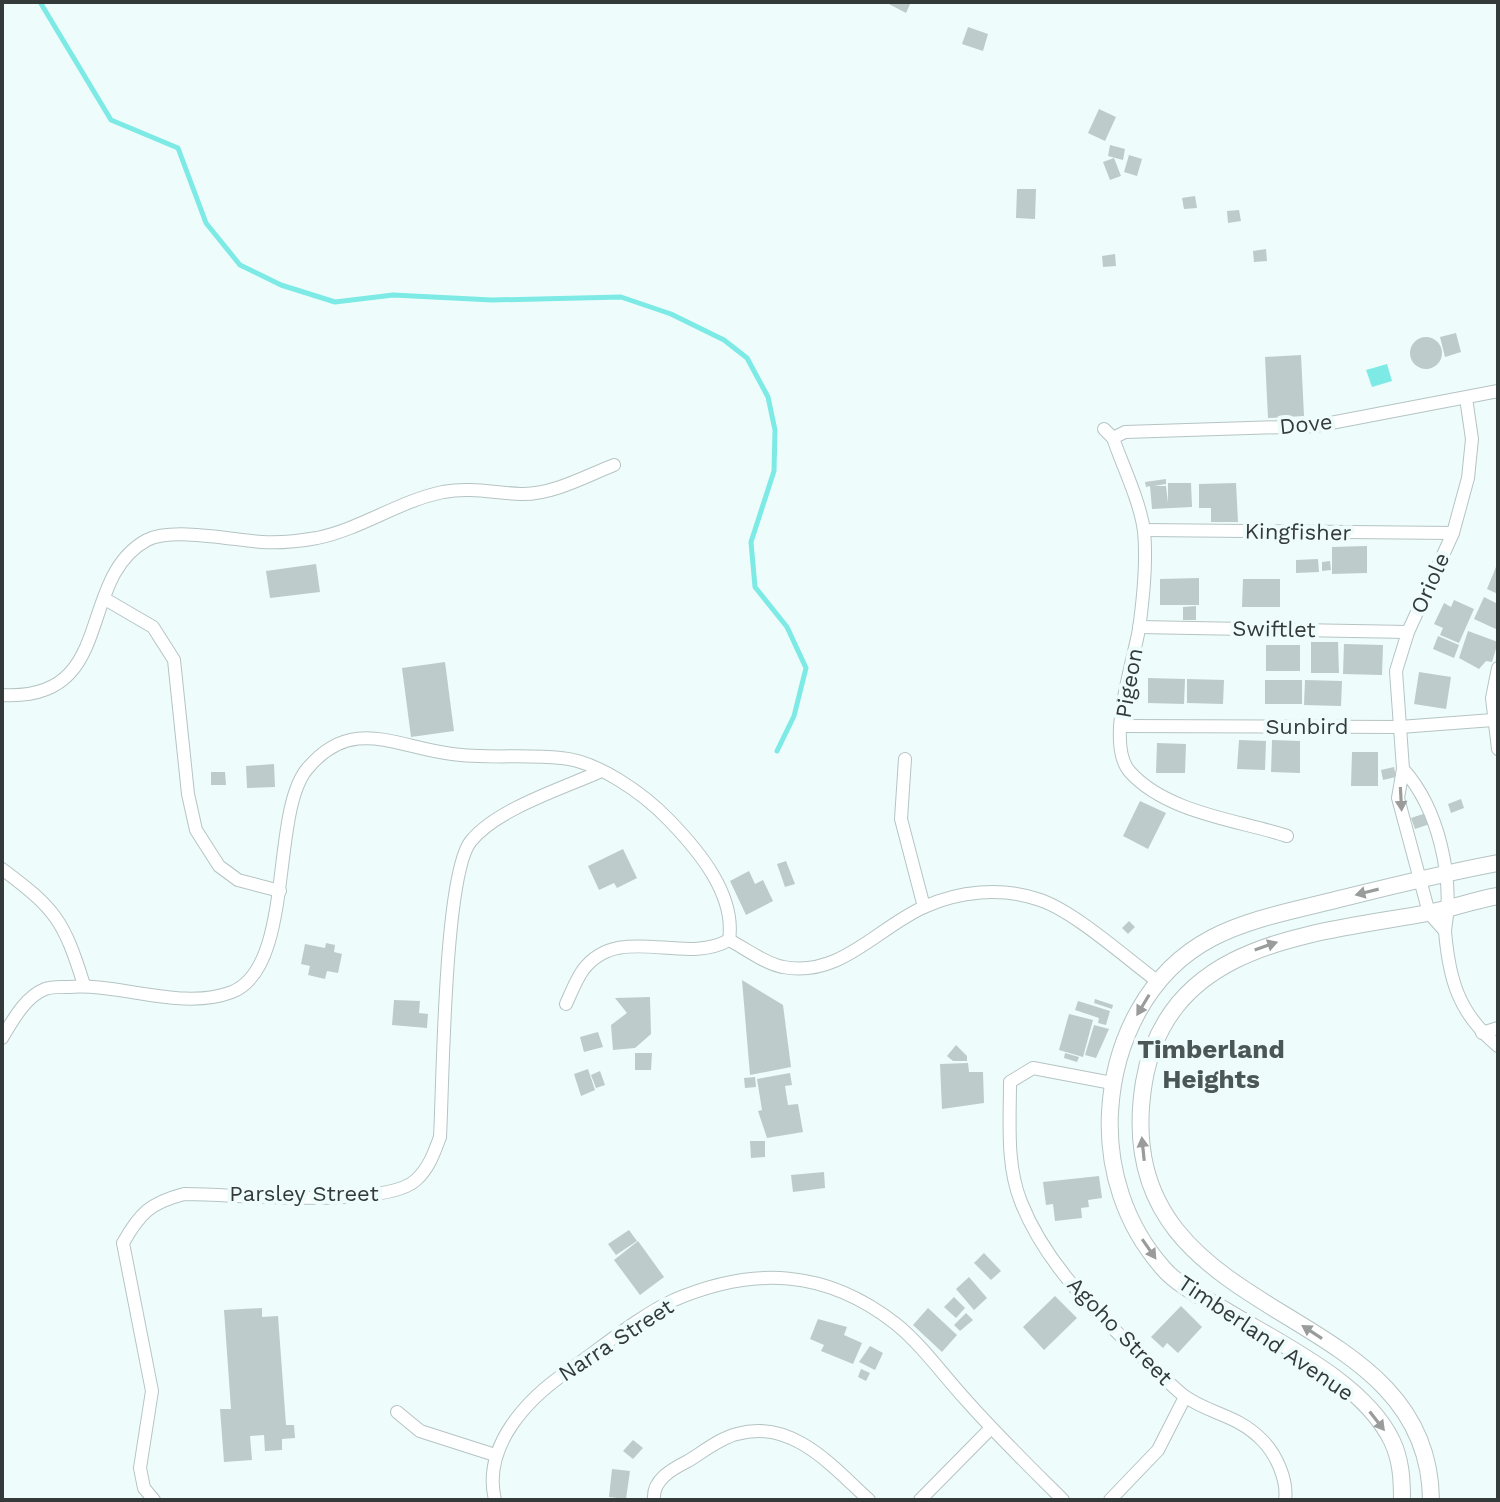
<svg xmlns="http://www.w3.org/2000/svg" width="1500" height="1502" viewBox="0 0 1500 1502" font-family="'Work Sans',sans-serif">
	<style>
		.water { fill: #7deae5 }
		.lines { fill: none; stroke-linecap: round; stroke-linejoin: round }
		.stream { stroke: #7deae5; stroke-width: 5 }
		.building { fill: #bdcbca }
		.minor-casing { stroke: #b5c4c3; stroke-width: 14 }
		.tertiary-casing { stroke: #b5c4c3; stroke-width: 18 }
		.minor { stroke: #fff; stroke-width: 12 }
		.tertiary { stroke: #fff; stroke-width: 16 }
		.oneway { fill: #9a9c9c }
		.labels { text-anchor: middle; dominant-baseline: central; stroke-width: 8; stroke-linejoin: round; paint-order: stroke }
		.street-label { font-size: 22px; fill: #343a3a; stroke: #eefdfc }
		.quarter-label { font-size: 26px; font-weight: bold; fill: #4b5756; stroke: #eefdfc }
	</style>
	<rect width="100%" height="100%" fill="#eefdfc"/>
	<path class="water" d="M1387,364l5,17 -20,6 -6,-17z"/>
	<g class="lines">
		<path class="stream" d="M40,2l71,118 67,28 28,75 34,42 41,20 54,17 58,-7 99,5 129,-3 50,17 53,26 23,18 21,39 7,33 -1,41 -23,71 4,45 32,40 19,41 -12,48 -17,35"/>
	</g>
	<g class="building">
		<path d="M885,2h26l-5,11z"/>
		<path d="M968,27l20,7 -5,17 -21,-7z"/>
		<path d="M1099,109l17,8 -11,24 -17,-8z"/>
		<path d="M1110,145l15,4 -2,11 -15,-4z"/>
		<path d="M1129,155l13,4 -5,17 -13,-4z"/>
		<path d="M1114,158l7,18 -11,4 -7,-18z"/>
		<path d="M1017,189h19l-1,30 -19,-1z"/>
		<path d="M1195,196l2,12 -13,1 -2,-11z"/>
		<path d="M1239,210l2,11 -13,2 -1,-12z"/>
		<path d="M1266,249l1,12 -13,1 -1,-11z"/>
		<path d="M1115,254l1,12 -13,1 -1,-11z"/>
		<path d="M1456,333l5,19 -16,5 -5,-20z"/>
		<circle cx="1426" cy="353" r="16"/>
		<path d="M1301,355l3,61 -36,2 -3,-61z"/>
		<path d="M1166,479v5l-12,2h12l2,17v-20h23l1,24 -40,2 -2,-23 -4,1 -1,-5z"/>
		<path d="M1236,483l2,39h-27v-14h-12v-24z"/>
		<path d="M1367,546v27l-35,1v-27z"/>
		<path d="M1318,559l1,13 -23,1v-13z"/>
		<path d="M1330,561l1,9 -9,1v-9z"/>
		<path d="M1498,562v32l-11,-5z"/>
		<path d="M316,564l4,28 -50,6 -4,-27z"/>
		<path d="M1199,578v27h-39v-26z"/>
		<path d="M1243,579h37v28h-38z"/>
		<path d="M1484,597l14,7v26l-24,-11z"/>
		<path d="M1454,600l20,9 -15,34 -19,-8 3,-7 -9,-4 10,-21 7,4z"/>
		<path d="M1196,606v14h-13v-13z"/>
		<path d="M1468,631l30,11 -6,20 -6,-1 -7,8 -20,-11z"/>
		<path d="M1438,636l21,9 -5,13 -21,-9z"/>
		<path d="M1311,642h27l1,31h-28z"/>
		<path d="M1344,644l39,1 -1,30 -39,-1z"/>
		<rect x="1266" y="645" width="34" height="26"/>
		<path d="M445,662l9,69 -43,6 -9,-69z"/>
		<path d="M1419,672l32,5 -5,32 -32,-5z"/>
		<path d="M1148,678l37,1 -1,25 -36,-1z"/>
		<path d="M1187,679l37,1 -1,24 -36,-1z"/>
		<rect x="1265" y="680" width="37" height="24"/>
		<path d="M1305,680l37,1 -1,25 -37,-1z"/>
		<path d="M1239,740l27,1 -1,29 -28,-1z"/>
		<path d="M1272,740l28,1v32l-29,-1z"/>
		<path d="M1157,743l29,1 -1,29h-29z"/>
		<path d="M1352,752h26v34h-27z"/>
		<path d="M274,764l1,23 -28,1 -1,-22z"/>
		<path d="M1394,767l2,10 -13,3 -2,-10z"/>
		<path d="M211,772h14l1,13h-15z"/>
		<path d="M1461,799l3,9 -13,5 -3,-9z"/>
		<path d="M1140,801l26,12 -18,36 -25,-13z"/>
		<path d="M1426,813l4,11 -15,5 -4,-11z"/>
		<path d="M623,849l14,29 -20,10 -3,-5 -15,7 -11,-24z"/>
		<path d="M786,861l9,23 -10,3 -8,-23z"/>
		<path d="M749,871l6,13 8,-4 10,21 -27,14 -16,-34z"/>
		<path d="M1129,921l6,6 -7,7 -6,-6z"/>
		<path d="M326,943l9,2 -1,7 8,2 -4,19 -11,-2 -2,8 -17,-4 2,-9 -9,-2 4,-20 20,4z"/>
		<path d="M742,980l41,25 8,62 -41,8z"/>
		<path d="M650,997l1,37 -16,14 -22,2 -2,-25 16,-12 -12,-15z"/>
		<path d="M1095,999l18,6 -1,4 -18,-6z"/>
		<path d="M394,1000l26,1 -1,12 9,1 -1,14 -35,-3z"/>
		<path d="M1078,1001l32,10 -4,14 -8,-2 1,-5 -24,-8z"/>
		<path d="M1069,1014l24,6 -10,37 -24,-7z"/>
		<path d="M1094,1025l15,4 -13,29 -11,-3z"/>
		<path d="M598,1032l5,15 -19,5 -4,-15z"/>
		<path d="M956,1045l11,11v5h-14l-6,-5z"/>
		<path d="M635,1053h17l-1,17h-16z"/>
		<path d="M1065,1053l14,4 -2,5 -13,-4z"/>
		<path d="M968,1063l1,9h14l1,31 -42,6 -2,-45z"/>
		<path d="M588,1069l7,21 -14,6 -7,-22z"/>
		<path d="M600,1071l5,14 -9,3 -5,-13z"/>
		<path d="M790,1073l2,12 -7,1 3,19 10,-1 5,28 -36,6 -9,-27 4,-1 -5,-31z"/>
		<path d="M755,1077l1,10 -11,1 -1,-10z"/>
		<path d="M750,1141h15v16l-14,1z"/>
		<path d="M824,1172l1,16 -32,4 -2,-17z"/>
		<path d="M1099,1176l3,22 -14,2 1,7 -8,1 1,10 -27,3 -2,-17 -7,1 -3,-23z"/>
		<path d="M629,1230l8,11 -21,14 -8,-11z"/>
		<path d="M638,1241l26,36 -24,18 -26,-35z"/>
		<path d="M984,1253l17,18 -10,9 -17,-17z"/>
		<path d="M969,1277l18,21 -13,12 -18,-21z"/>
		<path d="M1055,1296l22,22 -33,32 -21,-23z"/>
		<path d="M954,1297l11,11 -9,10 -12,-11z"/>
		<path d="M1181,1306l21,21 -24,26 -11,-10 -4,5 -12,-11z"/>
		<path d="M262,1308v9l16,-1 8,109h8l1,13 -13,1v11l-17,1 -1,-16 -14,1 2,24 -28,2 -4,-53h11l-7,-99z"/>
		<path d="M928,1308l29,27 -15,17 -29,-27z"/>
		<path d="M966,1313l7,7 -13,11 -6,-6z"/>
		<path d="M818,1319l29,8 -3,8 18,8 -9,21 -32,-13 3,-6 -14,-6z"/>
		<path d="M870,1346l13,7 -8,17 -16,-8z"/>
		<path d="M861,1369l9,4 -4,8 -8,-4z"/>
		<path d="M633,1440l10,8 -10,11 -10,-8z"/>
		<path d="M612,1469l18,2 -4,28 -17,-2z"/>
	</g>
	<g class="lines">
		<g class="minor-casing">
			<g id="minor">
				<path d="M1104,429l9,9c10,29 27,63 31,93 3,30 -1,69 -5,98 -6,35 -34,115 -9,143 37,41 108,48 157,64"/>
				<path d="M1113,438l12,-6 190,-6 183,-35"/>
				<path d="M1144,530l309,3"/>
				<path d="M105,599l48,28 21,33 14,134 8,36 23,36 19,14 42,11"/>
				<path d="M1139,627l269,5"/>
				<path d="M1498,668l-6,30 6,51"/>
				<path d="M2,695c116,7 73,-116 145,-155 26,-13 86,0 115,2 17,1 38,-1 55,-4 44,-9 82,-37 126,-46 28,-5 51,1 78,2 31,1 65,-18 93,-29"/>
				<path d="M1120,726l280,1 93,-7"/>
				<path d="M905,759l-4,60 23,88"/>
				<path d="M1403,769c36,40 51,109 42,162l-16,-18 -31,-115 5,-29 -7,-98 12,-39 45,-99 15,-55 4,-39 -6,-41"/>
				<path d="M2,869c54,40 62,52 82,116"/>
				<path d="M1445,931c4,49 14,83 53,115"/>
				<path d="M729,940c16,8 36,24 54,27 57,11 94,-39 141,-60 35,-16 77,-20 113,-8 35,10 89,59 120,82"/>
				<path d="M566,1004c5,-11 10,-24 17,-34 36,-48 101,-4 146,-30"/>
				<path d="M1482,1033l16,-5"/>
				<path d="M2,1038c11,-18 23,-41 43,-49 7,-3 18,-2 24,-2 52,-4 113,24 163,5 63,-25 38,-178 75,-223 45,-54 88,-22 145,-15 35,5 73,0 109,4 37,3 83,36 108,62 30,31 67,75 60,120"/>
				<path d="M1112,1083l-79,-15 -23,14c0,39 -4,83 11,120 24,61 72,107 118,152 15,13 29,29 44,41 25,19 54,19 79,45 14,14 26,40 23,60"/>
				<path d="M397,1412l23,19 75,24"/>
				<path d="M154,1500l-10,-12 -4,-20 12,-77 -29,-148c17,-30 27,-40 61,-49 48,0 201,15 232,-14 13,-12 18,-27 24,-43 3,-53 4,-263 31,-296 26,-32 90,-52 128,-69"/>
				<path d="M495,1500c-13,-54 32,-101 73,-129 32,-22 71,-55 106,-71 80,-34 152,-31 222,24 26,21 47,51 70,76 31,35 64,67 97,100"/>
				<path d="M654,1500c-2,-20 18,-31 34,-39 15,-9 32,-23 49,-27 55,-16 96,33 132,66"/>
				<path d="M920,1500l71,-72"/>
				<path d="M1110,1500l48,-50 27,-53"/>
			</g>
		</g>
		<g class="tertiary-casing">
			<g id="tertiary">
				<path d="M1402,1500c0,-21 -1,-40 -10,-59 -28,-59 -115,-99 -169,-132 -19,-11 -46,-24 -60,-41 -38,-43 -56,-99 -53,-156 4,-70 37,-140 102,-174 38,-20 85,-28 127,-39 53,-13 105,-26 159,-36"/>
				<path d="M1431,1500c-2,-208 -328,-168 -287,-418 24,-142 171,-148 284,-169 23,-4 46,-13 70,-17"/>
			</g>
		</g>
		<use href="#minor" class="minor"/>
		<use href="#tertiary" class="tertiary"/>
	</g>
	<defs><path id="oneway-solid" d="M-6-.8H1V-3.2L6.5 0L1 3.2V.8H-6Z" transform="scale(2)"/></defs>
	<g class="oneway">
		<use href="#oneway-solid" transform="translate(1401 799) rotate(87)"/>
		<use href="#oneway-solid" transform="translate(1367 892) rotate(166)"/>
		<use href="#oneway-solid" transform="translate(1266 946) rotate(-19)"/>
		<use href="#oneway-solid" transform="translate(1143 1005) rotate(121)"/>
		<use href="#oneway-solid" transform="translate(1143 1149) rotate(-96)"/>
		<use href="#oneway-solid" transform="translate(1149 1249) rotate(55)"/>
		<use href="#oneway-solid" transform="translate(1312 1332) rotate(-147)"/>
		<use href="#oneway-solid" transform="translate(1377 1421) rotate(52)"/>
	</g>
	<g class="labels">
		<g class="street-label">
			<text transform="translate(1306 424) rotate(-6)">Dove</text>
			<text transform="translate(1298 532) rotate(1)">Kingfisher</text>
			<text transform="translate(1430 583) rotate(-66)">Oriole</text>
			<text transform="translate(1274 629) rotate(1)">Swiftlet</text>
			<text transform="translate(1129 683) rotate(-80)">Pigeon</text>
			<text x="1307" y="726">Sunbird</text>
			<text x="304" y="1193">Parsley Street</text>
			<text transform="translate(1120 1331) rotate(46)">Agoho Street</text>
			<text transform="translate(1266 1338) rotate(34)">Timberland Avenue</text>
			<text transform="translate(616 1340) rotate(-33)">Narra Street</text>
		</g>
		<g class="quarter-label">
			<text x="1211" y="1049">Timberland<tspan x="1211" dy="30">Heights</tspan></text>
		</g>
	</g>
	<rect width="1500" height="1502" fill="none" stroke="#343a3a" stroke-width="8"/>
</svg>
